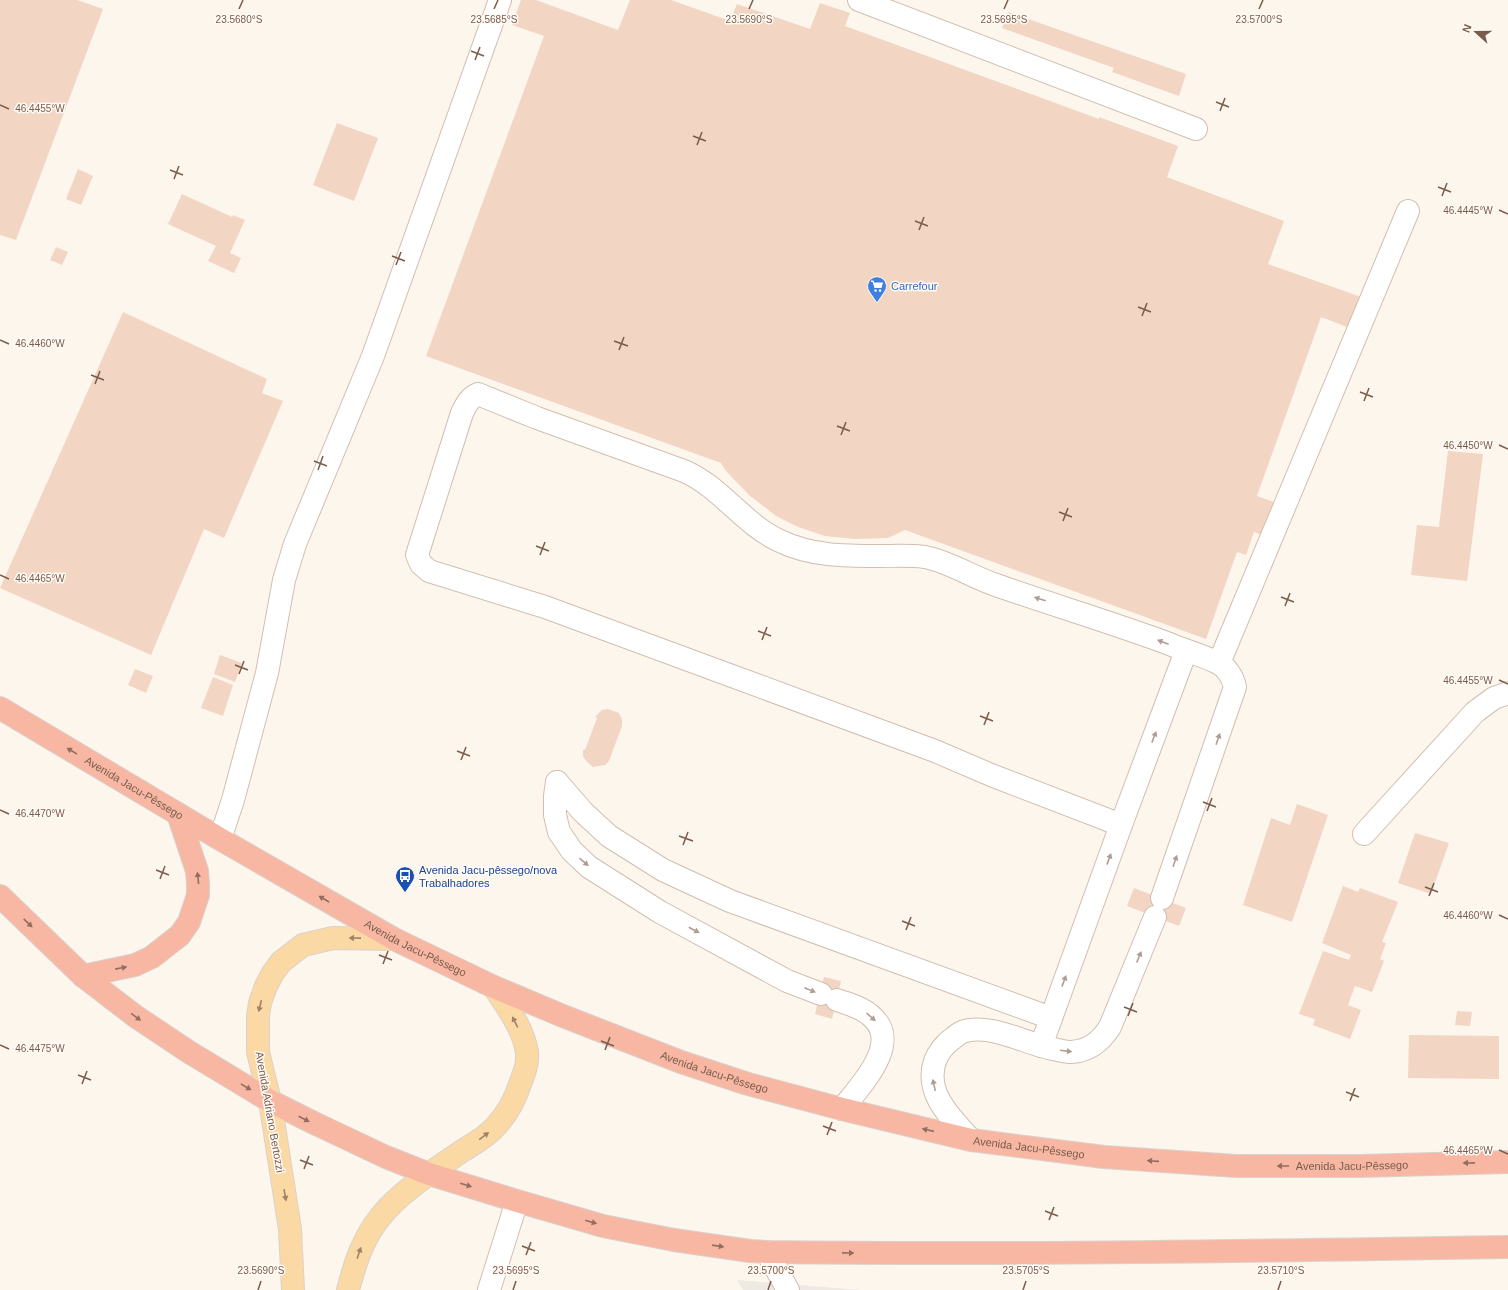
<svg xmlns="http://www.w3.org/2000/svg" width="1508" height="1290" viewBox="0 0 1508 1290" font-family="Helvetica,sans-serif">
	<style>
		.industrial { fill: #efe9e4 }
		.building { fill: #f3d5c3 }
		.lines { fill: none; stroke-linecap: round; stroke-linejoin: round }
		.minor-casing { stroke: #d1beb0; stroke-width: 24 }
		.major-casing { stroke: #dad1cd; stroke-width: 24 }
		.highway-casing { stroke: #dad1cd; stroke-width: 24 }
		.minor { stroke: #fff; stroke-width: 22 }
		.major { stroke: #fbd9a5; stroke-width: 22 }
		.highway { stroke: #f7b7a3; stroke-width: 22 }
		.oneway { fill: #af9d94 }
		.oneway2 { fill: #936e5e }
		.oneway3 { fill: #a18267 }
		.ticks { fill: none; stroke: #7a5c4d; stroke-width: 1.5 }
		.labels { text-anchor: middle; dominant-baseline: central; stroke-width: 3; stroke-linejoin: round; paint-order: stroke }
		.shop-label { font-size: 11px; fill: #366cbe; stroke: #fffaf3; text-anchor: start }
		.street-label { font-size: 11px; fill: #7a5c4d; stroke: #fffaf3 }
		.transit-label { font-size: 11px; fill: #164399; stroke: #fffaf3; text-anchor: start }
		.ticks-label { font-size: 10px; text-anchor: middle; fill: #7a5c4d; stroke: #fffaf3; stroke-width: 3; stroke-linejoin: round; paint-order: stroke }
	</style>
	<rect width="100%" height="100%" fill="#fdf6ec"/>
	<path class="industrial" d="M737,1280l124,10h-118z"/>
	<g class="building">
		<path d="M0,0h77l26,9 -87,231 -16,-5z"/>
		<path d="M521,0h15l82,30 12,-30h41l59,21 7,-17 73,25 10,-26 30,10 -5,13 254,93v-2l79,29 -11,31 117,44 -16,43 96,34 -12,31 -31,-12 -64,179 17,6 -12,33 -8,-3 -8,23 -9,-3 -31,87 -301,-109 -17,8 -33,1 -30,-3 -27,-9 -22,-11 -27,-21 -23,-24 -5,-8 -295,-107 118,-320 -32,-11z"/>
		<path d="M1008,12l178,62 -7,22 -67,-24 2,-4 -112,-40z"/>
		<path d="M337,123l41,15 -24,63 -41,-16z"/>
		<path d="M78,169l15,7 -12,29 -15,-6z"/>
		<path d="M182,194l50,23 1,-2 12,5 -15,33 11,5 -7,15 -26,-12 8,-15 -48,-22z"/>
		<path d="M56,247l12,5 -6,13 -12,-5z"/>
		<path d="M123,312l144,67 -5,14 21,8 -59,137 -20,-9 -53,126 -151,-67z"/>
		<path d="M1448,451l35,3 -16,127 -56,-6 6,-50 22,2z"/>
		<path d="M220,655l22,8 -7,19 -21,-8z"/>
		<path d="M135,669l18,7 -7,17 -18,-8z"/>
		<path d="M213,677l20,8 -10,31 -22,-8z"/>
		<path d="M608,709l11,4 3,6v7l-13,35 -4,4 -12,2 -7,-6 -3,-5v-6h2l12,-32 -2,-1 7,-7z"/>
		<path d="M1297,804l31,11 -36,107 -49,-17 28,-87 19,7z"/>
		<path d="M1415,833l34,10 -18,51 -33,-11z"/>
		<path d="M1343,886l15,6 2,-4 38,14 -16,40 4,1 -6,16 4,2 -12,31 -17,-6 -7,19 13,5 -11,29 -37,-14 2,-6 -16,-5 24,-63 26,9 2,-5 -29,-12z"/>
		<path d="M1134,888l52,20 -7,18 -52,-20z"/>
		<path d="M824,977l17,4 -9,38 -17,-5z"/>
		<path d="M1457,1011l15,1 -2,14 -15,-1z"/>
		<path d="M1409,1035l90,1v43l-91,-1z"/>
	</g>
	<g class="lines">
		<g class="minor-casing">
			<g id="minor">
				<path d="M859,0l337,129"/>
				<path d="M1219,663l189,-452"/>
				<path d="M557,782l26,30 26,24 54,34 67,31 321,117"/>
				<path d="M557,782l-2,14v19l4,17 13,19 17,16 71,45 127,69 34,13"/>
				<path d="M1121,825l-130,-50 -56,-24 -203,-75 -187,-69 -116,-36 -8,-7 -4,-9 45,-142c4,-8 7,-15 16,-19l59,24 147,53c37,16 59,53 96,70 31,15 65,15 99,15 15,0 31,-1 46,1 25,5 47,20 71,28 57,20 114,37 171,58 16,7 35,12 51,20 9,4 15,15 17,24l-73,211"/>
				<path d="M1364,834l111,-122 19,-14 14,-5"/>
				<path d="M220,839l13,-39 34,-127 17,-93 11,-36 78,-188 127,-356"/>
				<path d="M837,1000c11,4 24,7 33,15 34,27 -10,71 -28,94"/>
				<path d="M1041,1046l80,-221 65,-174"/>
				<path d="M971,1140c-20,-22 -47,-47 -36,-79 3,-8 10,-17 17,-22 3,-2 6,-5 10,-7 27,-10 64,12 91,17 6,1 13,3 18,3 19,-1 30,-11 39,-25l45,-110"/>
				<path d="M767,1252l21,38"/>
				<path d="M489,1290l28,-89"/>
			</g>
		</g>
		<g class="major-casing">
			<g id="major">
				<path d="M293,1290l-3,-61 -20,-128 -12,-49v-36l2,-13 6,-17 7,-13 8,-11 22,-17 30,-7 61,1"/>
				<path d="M348,1290c7,-27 15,-52 33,-74 19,-24 55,-47 81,-65 11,-7 25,-14 34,-25 11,-12 19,-26 24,-42 4,-10 8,-20 7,-32 -4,-24 -20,-45 -33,-65"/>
			</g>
		</g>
		<g class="highway-casing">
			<g id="highway">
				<path id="s1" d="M0,708l220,131 174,100 100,48 69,29 118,46 67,22 94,25 129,31 133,17 132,9h124l148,-4"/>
				<path d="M0,896l83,80 52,40 54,36 81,49 44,22 72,34 43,17 88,27 86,25 71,14 76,11 17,1c247,3 494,-1 741,-5"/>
				<path d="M83,976l52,-11 17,-8 28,-22 9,-13 9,-27v-11l-1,-13 -19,-57"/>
			</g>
		</g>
		<use href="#minor" class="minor"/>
		<use href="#major" class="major"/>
		<use href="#highway" class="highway"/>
	</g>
	<defs><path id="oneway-solid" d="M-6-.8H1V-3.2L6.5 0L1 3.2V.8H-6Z"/></defs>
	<g class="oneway">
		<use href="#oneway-solid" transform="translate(1040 599) rotate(-162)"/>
		<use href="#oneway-solid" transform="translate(1163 642) rotate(-159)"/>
		<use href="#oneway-solid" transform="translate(1154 737) rotate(-69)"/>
		<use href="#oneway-solid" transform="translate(1218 739) rotate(-71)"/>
		<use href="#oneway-solid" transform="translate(1109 859) rotate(-70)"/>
		<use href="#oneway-solid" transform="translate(1175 861) rotate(-71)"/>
		<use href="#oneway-solid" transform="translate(584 862) rotate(41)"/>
		<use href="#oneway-solid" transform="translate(694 930) rotate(28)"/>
		<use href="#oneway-solid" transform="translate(1139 957) rotate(-68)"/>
		<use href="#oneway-solid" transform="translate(1064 981) rotate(-70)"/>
		<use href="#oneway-solid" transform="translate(810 990) rotate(22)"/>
		<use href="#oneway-solid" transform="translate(871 1017) rotate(42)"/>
		<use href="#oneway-solid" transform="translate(1066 1051) rotate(7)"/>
		<use href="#oneway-solid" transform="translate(934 1085) rotate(-102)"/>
	</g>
	<g class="oneway2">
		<use href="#oneway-solid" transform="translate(72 751) rotate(-149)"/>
		<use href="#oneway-solid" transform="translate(198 878) rotate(-96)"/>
		<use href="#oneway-solid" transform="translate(324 899) rotate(-150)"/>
		<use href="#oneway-solid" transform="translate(28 923) rotate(44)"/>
		<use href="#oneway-solid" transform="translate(121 968) rotate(-11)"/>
		<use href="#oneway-solid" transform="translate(136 1017) rotate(36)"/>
		<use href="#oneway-solid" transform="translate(246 1087) rotate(31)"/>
		<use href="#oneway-solid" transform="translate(304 1119) rotate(27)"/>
		<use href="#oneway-solid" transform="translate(928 1130) rotate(-167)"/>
		<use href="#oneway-solid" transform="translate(1153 1161) rotate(-176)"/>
		<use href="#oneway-solid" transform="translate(1469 1163) rotate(179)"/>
		<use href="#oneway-solid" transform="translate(1283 1166) rotate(180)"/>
		<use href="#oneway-solid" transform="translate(466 1185) rotate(17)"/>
		<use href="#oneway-solid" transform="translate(591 1222) rotate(16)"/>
		<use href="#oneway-solid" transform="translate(718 1246) rotate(8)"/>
		<use href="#oneway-solid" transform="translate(848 1253) rotate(1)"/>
	</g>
	<g class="oneway3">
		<use href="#oneway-solid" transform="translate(355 938) rotate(-179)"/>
		<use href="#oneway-solid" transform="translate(260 1006) rotate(103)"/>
		<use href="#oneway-solid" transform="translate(515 1022) rotate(-117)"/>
		<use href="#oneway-solid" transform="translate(484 1136) rotate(-37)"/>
		<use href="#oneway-solid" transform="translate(285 1195) rotate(80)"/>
		<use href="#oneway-solid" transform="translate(359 1253) rotate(-71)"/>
	</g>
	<path class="ticks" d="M239,9l4,-9M494,9l4,-9M749,9l4,-9M1004,9l4,-9M1259,9l4,-9M471,51l13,5M475,60l5,-13M1216,102l13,5M0,105l9,4M1220,111l5,-13M693,136l13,5M697,145l5,-13M170,170l13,5M174,179l5,-13M1438,187l13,5M1442,196l5,-13M1499,210l9,4M915,221l13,5M919,230l5,-13M392,256l13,5M396,265l5,-13M1138,307l13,5M1142,316l5,-13M0,340l9,4M614,341l14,5M619,350l5,-13M91,375l13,5M95,384l5,-13M1360,392l13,5M1364,401l5,-13M837,426l13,5M841,435l5,-13M1499,445l9,4M314,461l13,5M318,470l5,-14M1059,512l13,5M1063,521l5,-13M536,546l13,5M540,555l5,-13M0,575l9,4M1281,597l13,5M1285,606l5,-13M758,631l13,5M762,640l5,-13M235,665l13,5M239,674l5,-13M1499,680l9,4M980,716l13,5M984,725l5,-13M457,751l13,5M461,760l5,-13M1203,802l13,5M0,810l9,4M1207,811l5,-13M679,836l14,5M683,845l5,-13M156,870l13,5M160,879l5,-13M1425,887l13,5M1429,896l5,-13M1499,915l9,4M902,921l13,5M906,930l5,-13M379,955l13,5M383,964l5,-13M1124,1007l13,5M1128,1016l5,-13M601,1041l13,5M0,1045l9,4M605,1050l5,-13M78,1075l13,5M82,1084l5,-13M1346,1092l13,5M1350,1101l5,-13M823,1126l13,5M827,1135l5,-13M1499,1150l9,4M300,1160l13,5M304,1169l5,-13M1045,1211l13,5M1049,1220l5,-13M522,1246l13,5M526,1255l5,-13M258,1290l3,-9M513,1290l3,-9M768,1290l3,-9M1023,1290l3,-9M1278,1290l3,-9"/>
	<defs>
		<g id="supermarket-pin" transform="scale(1)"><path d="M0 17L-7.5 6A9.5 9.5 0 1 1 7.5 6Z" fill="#3f7fe0" stroke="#fffaf3"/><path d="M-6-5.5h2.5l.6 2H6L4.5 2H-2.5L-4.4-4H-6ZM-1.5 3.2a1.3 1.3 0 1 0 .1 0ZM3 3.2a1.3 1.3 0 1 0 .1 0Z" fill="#fff"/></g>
		<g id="bus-pin" transform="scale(1)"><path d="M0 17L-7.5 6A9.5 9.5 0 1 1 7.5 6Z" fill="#1a4fb4" stroke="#fffaf3"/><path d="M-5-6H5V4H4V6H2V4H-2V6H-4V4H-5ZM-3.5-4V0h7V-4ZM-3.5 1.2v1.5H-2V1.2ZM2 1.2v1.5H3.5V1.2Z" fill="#fff"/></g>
	</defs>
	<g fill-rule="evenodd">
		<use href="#supermarket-pin" x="877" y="286"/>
		<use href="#bus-pin" x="405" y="876"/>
	</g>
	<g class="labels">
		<g class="shop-label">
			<text x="891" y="286">Carrefour</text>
		</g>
		<g class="street-label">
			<text stroke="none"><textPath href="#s1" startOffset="156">Avenida Jacu-Pêssego</textPath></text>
			<text stroke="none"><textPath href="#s1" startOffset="480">Avenida Jacu-Pêssego</textPath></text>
			<text stroke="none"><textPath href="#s1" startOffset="804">Avenida Jacu-Pêssego</textPath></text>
			<text transform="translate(270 1112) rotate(80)">Avenida Adriano Bertozzi</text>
			<text stroke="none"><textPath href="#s1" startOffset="1128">Avenida Jacu-Pêssego</textPath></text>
			<text stroke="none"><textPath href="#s1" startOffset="1452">Avenida Jacu-Pêssego</textPath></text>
		</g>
		<g class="transit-label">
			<text x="419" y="870">Avenida Jacu-pêssego/nova<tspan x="419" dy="13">Trabalhadores</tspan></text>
		</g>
	</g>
	<g class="ticks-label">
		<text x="239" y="23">23.5680°S</text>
		<text x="494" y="23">23.5685°S</text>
		<text x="749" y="23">23.5690°S</text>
		<text x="1004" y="23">23.5695°S</text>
		<text x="1259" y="23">23.5700°S</text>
		<text x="40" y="112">46.4455°W</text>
		<text x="1468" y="214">46.4445°W</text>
		<text x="40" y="347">46.4460°W</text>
		<text x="1468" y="449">46.4450°W</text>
		<text x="40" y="582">46.4465°W</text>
		<text x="1468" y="684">46.4455°W</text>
		<text x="40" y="817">46.4470°W</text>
		<text x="1468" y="919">46.4460°W</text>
		<text x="40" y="1052">46.4475°W</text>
		<text x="1468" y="1154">46.4465°W</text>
		<text x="261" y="1274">23.5690°S</text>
		<text x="516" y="1274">23.5695°S</text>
		<text x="771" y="1274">23.5700°S</text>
		<text x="1026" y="1274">23.5705°S</text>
		<text x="1281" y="1274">23.5710°S</text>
	</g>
	<g transform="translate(1476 32) rotate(291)" stroke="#fffaf3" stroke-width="3" paint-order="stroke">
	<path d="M0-3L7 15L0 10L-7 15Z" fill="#7a5c4d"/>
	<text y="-6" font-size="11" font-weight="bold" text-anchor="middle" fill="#7a5c4d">N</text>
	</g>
</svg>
